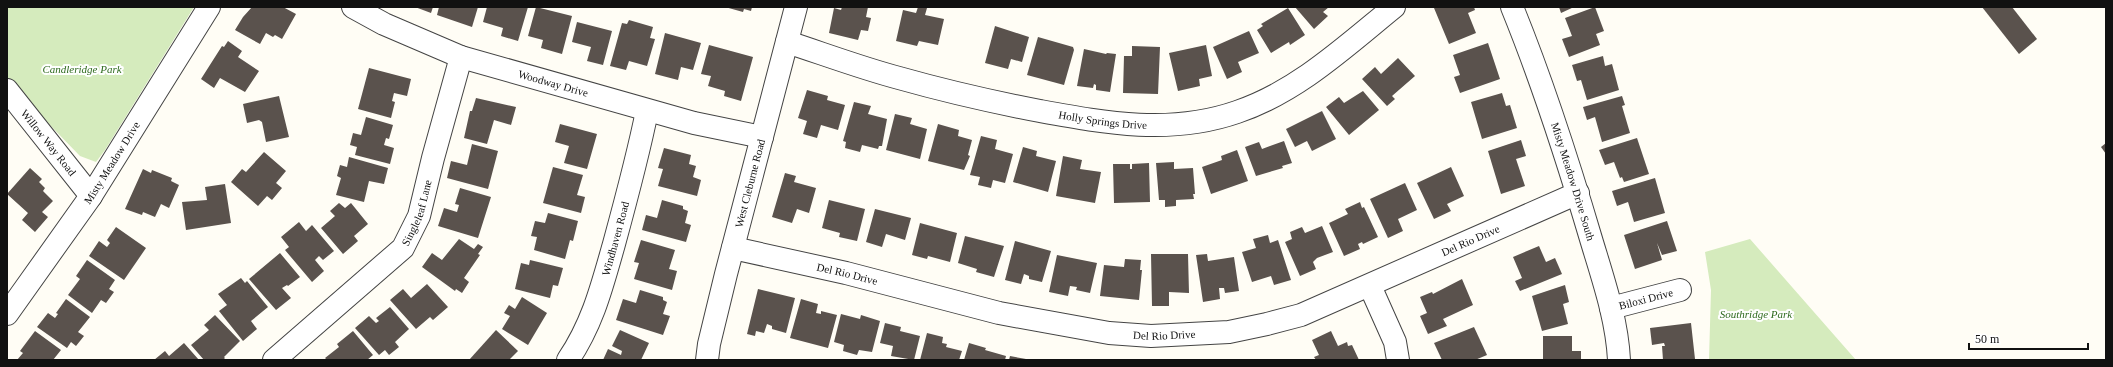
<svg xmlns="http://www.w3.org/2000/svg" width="2113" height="367" viewBox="0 0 2113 367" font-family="'Times New Roman',serif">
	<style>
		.green { fill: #d5ebbd }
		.building { fill: #5a524d }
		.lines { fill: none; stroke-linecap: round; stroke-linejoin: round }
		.minor-casing { stroke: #444; stroke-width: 24 }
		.minor { stroke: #fff; stroke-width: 22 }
		.labels { text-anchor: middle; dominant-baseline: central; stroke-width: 4; stroke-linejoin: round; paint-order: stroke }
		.park-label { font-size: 11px; font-style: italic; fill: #2f6b1f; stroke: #fff }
		.street-label { font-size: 11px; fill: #111; stroke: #fff }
	</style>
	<rect width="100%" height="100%" fill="#fffdf5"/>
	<g class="green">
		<path d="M7,7h187l-89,143 -9,12 -16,-6 -73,-75z"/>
		<path d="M1750,239l106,121h-147l2,-70 -6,-38z"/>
	</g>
	<g class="building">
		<path d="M252,7h31l13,7 -14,25 -7,-4 -2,2 -7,-4 -6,11 -25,-14 8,-13z"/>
		<path d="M415,7h18l-2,6z"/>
		<path d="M439,7h39l-6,20 -35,-12z"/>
		<path d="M487,7h41l-10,34 -17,-5 2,-8 -20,-6z"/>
		<path d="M536,7l36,9 -10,38 -21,-6 2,-8 -15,-4z"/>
		<path d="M725,7h27l-1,4 -7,-2 -1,3z"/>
		<path d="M842,7h26l-2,10 5,1 -3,13 -7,-1 -3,10 -29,-7 5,-25 7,2z"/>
		<path d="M918,7l9,1 -2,7 19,4 -6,26 -19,-4 -2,5 -21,-5 7,-31 13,3z"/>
		<path d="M1295,7h34l-6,5 5,4 -14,13z"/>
		<path d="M1436,7h38l1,3 -7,3 8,20 -27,11 -15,-36z"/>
		<path d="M1559,7h15l-13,6z"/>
		<path d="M1595,7l9,24 -8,3 4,11 -31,12 -7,-18 10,-3 -7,-18z"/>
		<path d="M1982,7h30l25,32 -18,15z"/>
		<path d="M1288,8l17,27 -15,10 -1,-3 -18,11 -14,-23 6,-4 -2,-2z"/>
		<path d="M629,20l24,7 -3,11 5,1 -8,27 -18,-5 -3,9 -16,-4 12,-43 5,1z"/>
		<path d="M577,22l35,9 -9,34 -16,-4 4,-14 -19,-5z"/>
		<path d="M995,26l34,11 -7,25 -11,-3 -3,10 -23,-6z"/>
		<path d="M1249,31l10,22 -21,9 4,10 -15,7 -14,-32z"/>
		<path d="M665,33l36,10 -8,27 -12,-3 -3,13 -23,-6z"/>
		<path d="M1038,37l35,10 1,3 -10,35 -37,-10z"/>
		<path d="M228,41l14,10 -4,6 21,14 -14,21 -25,-14 -6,10 -13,-9 21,-33 2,1z"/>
		<path d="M1488,43l12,36 -40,14 -6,-16 6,-2 -7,-20z"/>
		<path d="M709,45l44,12 -12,44 -17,-5 1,-5 -17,-5 3,-10 -10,-2z"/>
		<path d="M1206,45l6,31 -13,3 1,7 -22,5 -9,-38z"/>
		<path d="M1132,46l28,1 -2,47 -35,-1 1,-37h8z"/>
		<path d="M1084,49l22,5 1,-1 9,1 -6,38 -14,-2v-5l-2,-1 -1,4 -16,-2z"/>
		<path d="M1603,56l2,10 7,-2 7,26 -32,10 -6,-20 -4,1 -5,-16z"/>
		<path d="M1398,58l17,18 -23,20 3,3 -8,7 -25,-27 13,-12 6,7z"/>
		<path d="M369,68l42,11 -4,17 -13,-3 -2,8 3,1 -4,16 -33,-9z"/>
		<path d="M807,90l21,6 -1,4 18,5 -7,25 -17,-5 -4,13 -14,-4 4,-13 -9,-3z"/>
		<path d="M1363,91l16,19 -30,25 -23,-28 13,-10 5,6z"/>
		<path d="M1502,93l4,13 4,-1 7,23 -35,11 -11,-37z"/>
		<path d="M279,96l10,41 -23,5 -4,-20 -3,-2 -12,3 -4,-19z"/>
		<path d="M1622,96l3,9 -3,1 8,27 -28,9 -7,-25 -8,3 -4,-13z"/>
		<path d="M476,98l40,9 -5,18 -17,-5 -7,24 -23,-6 6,-27h2z"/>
		<path d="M854,102l17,4 -3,8 19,5 -5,27h-3l-1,3 -16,-4 -2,7 -15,-4 1,-6 -3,-1z"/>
		<path d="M1322,111l14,28 -24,12 -5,-10 -12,6 -9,-18z"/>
		<path d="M895,114l17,4 -2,6 17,5 -7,30 -34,-9z"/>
		<path d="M366,117l27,8 -4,14 -3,-1 -2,7 10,3 -4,16 -35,-9 2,-8 -7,-2 3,-12 8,2z"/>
		<path d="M560,124l37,10 -10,35 -23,-6 5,-17 -14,-4z"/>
		<path d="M938,124l21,6 -1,6 14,4 -4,15 2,1 -6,14 -36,-9z"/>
		<path d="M981,136l16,4 -2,9 18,5 -8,29 -12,-3 -2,8 -13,-3 2,-8 -10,-2z"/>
		<path d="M1637,138l12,36 -25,8 -2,-5 -2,1 -6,-16 -9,3 -6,-15z"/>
		<path d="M1521,140l5,16 -10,3 9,27 -24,8 -13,-43z"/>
		<path d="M1284,141l8,22 -10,3 1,2 -27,8 -11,-29 14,-5 3,7z"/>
		<path d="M2106,143v11l-5,-7z"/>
		<path d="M472,144l26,7 -10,38 -41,-11 4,-17 16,4z"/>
		<path d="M1023,147l14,4 -1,5 20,5 -8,31 -35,-10z"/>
		<path d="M664,148l27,7 -2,9 7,2 -3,11 8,3 -4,16 -39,-10 5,-17 -5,-1z"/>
		<path d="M1237,150l11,31 -37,13 -9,-27 20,-7 -1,-4z"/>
		<path d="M264,152l22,19 -10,12 6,5 -10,12 -5,-4 -9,10 -27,-24 11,-13 4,3z"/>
		<path d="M1063,156l19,4 -2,9 21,3 -6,31 -39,-7z"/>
		<path d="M349,157l39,11 -4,16 -15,-3 -5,21 -28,-7 5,-17 -4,-2 3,-11 7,2z"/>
		<path d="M1174,162v7l19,-1 2,26h-2l1,5 -18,1v6l-11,1v-7h-6l-3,-37z"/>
		<path d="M1149,163l1,39 -36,1 -1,-39h17v5h2v-5z"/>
		<path d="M553,167l30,8 -6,20 8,2 -4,16 -38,-10z"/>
		<path d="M1451,167l13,29 -17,8 4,7 -17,8 -17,-36z"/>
		<path d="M30,168l12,11 -3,3 6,6 -2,3 10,10 -11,11 6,5 -13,15 -13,-12 6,-7 -21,-19z"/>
		<path d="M143,169l8,4 1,-3 20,8 -1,3 8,4 -10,23 -8,-4 -6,13 -12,-5 -1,3 -17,-6z"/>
		<path d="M785,173l11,3 -2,6 22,6 -7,25 -12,-4 -5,14 -20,-6z"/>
		<path d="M1655,178l10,35 -31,9 -6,-20 -11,4 -5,-15z"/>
		<path d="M1405,183l12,27 -19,9 5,12 -15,7 -18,-39z"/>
		<path d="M225,184l6,39 -45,7 -4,-28 25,-2 -2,-13z"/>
		<path d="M460,188l31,9 -13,41 -40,-12 6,-18 13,4 2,-7 -4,-1z"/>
		<path d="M662,200l21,6v3l5,2 -3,12 6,2 -5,17 -44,-12 4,-15 11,3z"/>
		<path d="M829,200l36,9 -8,32 -18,-4 1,-4 -18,-5z"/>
		<path d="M1360,202l2,6 2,-1 14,30 -15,7 -1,-2 -4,2 2,5 -16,7 -15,-33 19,-9 -3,-5z"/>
		<path d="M339,203l6,5 6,-5 17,21 -14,12 4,5 -15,13 -22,-26 14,-12 -5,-5z"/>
		<path d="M875,209l36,9 -6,22 -19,-6 -4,13 -16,-5z"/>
		<path d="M548,213l30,8 -5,20 -3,-1 -5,19 -31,-9 3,-13 -6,-1 4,-15 10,2z"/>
		<path d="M1667,221l10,30 -15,4 -5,-12 5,17 -27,9 -11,-34z"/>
		<path d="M299,222l7,9 6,-6 22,26 -11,9 -4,-4 -4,4 9,11 -12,11 -27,-32 4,-3 -8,-10z"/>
		<path d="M920,223l37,10 -7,29 -22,-6 -1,3 -15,-4z"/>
		<path d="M1322,226l11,26 -16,6 -4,4 3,7 -16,7 -15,-34 7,-3 -2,-7 12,-5 3,6z"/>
		<path d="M116,227l30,21 -22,32 -35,-24 10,-15 8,6 3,-4 -3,-3z"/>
		<path d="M1268,235l2,8 8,-3 13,40 -17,5 -3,-9 -19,6 -10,-30 14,-4 -3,-9z"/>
		<path d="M965,236l39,10 -10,31 -18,-5 1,-3 -19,-6z"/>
		<path d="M459,239l15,10 4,-5 5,3 -5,7 2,1 -16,23 5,4 -7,11 -6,-4 -1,2 -33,-24 10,-14 10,7z"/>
		<path d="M641,240l34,10 -6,19 8,2 -5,19 -38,-11 5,-16 -5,-1z"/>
		<path d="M1015,241l36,10 -9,31 -13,-3v-3l-5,-2 -3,10 -16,-4z"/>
		<path d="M1539,246l7,16 9,-4 7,16 -42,17 -5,-10 7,-3 -9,-21z"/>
		<path d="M280,253l20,24 -12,9 -1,-1 -5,3 9,10 -15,12 -27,-31z"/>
		<path d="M1151,254h37l1,39 -20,-1v14h-17z"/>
		<path d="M1207,254l1,7 26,-4 5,34 -14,2 -1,-5h-5l1,11 -17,3 -7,-47z"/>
		<path d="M1057,255l40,8 -7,30 -14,-3 1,-3 -7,-1 -2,10 -19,-4z"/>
		<path d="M1125,259l16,1 -1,10h2l-3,30 -39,-4 4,-31 20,2z"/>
		<path d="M87,260l28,20 -6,9 5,3 -8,11 -5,-3 -9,13 -24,-18 12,-16 -4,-3z"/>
		<path d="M530,260l33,8 -5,18 -5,-1 -3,13 -35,-9 6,-26 8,2z"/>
		<path d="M241,278l4,5 2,-2 21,26 -17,14 6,8 -14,12 -24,-30 8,-6 -9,-11z"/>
		<path d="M1462,279l11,26 -30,14 4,7 -19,8 -8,-18 7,-3 -7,-16 12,-5 1,2z"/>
		<path d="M427,284l21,23 -15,13 -3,-3 -14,12 -26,-29 13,-11 8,9z"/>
		<path d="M1565,285l4,17 -6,2 5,20 -26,7 -10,-35z"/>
		<path d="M758,289l37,9 -9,35 -14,-4v-3l-5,-2 -3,9 -8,-2 -1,5 -8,-2z"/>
		<path d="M640,290l23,7v3l4,2 -4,12 7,2 -7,19 -47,-15 7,-21 13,4z"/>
		<path d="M522,297l25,16 -19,32 -26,-16 8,-13 -6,-3 5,-8 6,4z"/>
		<path d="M66,299l24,18 -12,15 6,4 -8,10 -5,-4 -4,6 -30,-21 11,-14 7,5 3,-4 -2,-1z"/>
		<path d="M801,299l17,5 -2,9 5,1v-3l16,4 -9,33 -38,-10z"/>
		<path d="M390,307l19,22 -14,13 4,5 -10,8 -4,-5 -6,5 -24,-27 14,-12 7,7 3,-2 -3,-3z"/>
		<path d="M841,314l19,5 1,-4 19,6 -8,31 -13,-2 -2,5 -14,-4 1,-6 -10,-3z"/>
		<path d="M215,315l25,26 -16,16 1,1 -2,2h-19l-13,-15 18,-15 -5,-5z"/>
		<path d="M885,323l16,4 -1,4 20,5 -6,24 -23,-4 2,-10 -13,-3z"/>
		<path d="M1691,323l4,36 -32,1 -1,-14h3l-1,-3 -12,2 -2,-17z"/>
		<path d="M1474,327l13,28 -12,5h-33l-8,-17z"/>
		<path d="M496,330l22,21 -9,9h-40z"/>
		<path d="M620,330l29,13 -8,17h-38l5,-11 13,6 1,-4 -10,-5z"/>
		<path d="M35,331l26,19 -8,10h-36l6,-7 -3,-2z"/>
		<path d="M353,331l20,24 -6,5h-40l-2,-2 14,-11 -2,-3z"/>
		<path d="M1331,331l7,15 9,-4 1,4 4,-1 7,15h-43l-2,-3 5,-2 -7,-15z"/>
		<path d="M927,333l16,4 -1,6 5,1 -1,3 16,4 -3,9h-39z"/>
		<path d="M1543,336h29v15h9v9h-38z"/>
		<path d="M184,343l15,17h-45l11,-9 4,5z"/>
		<path d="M969,343l17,5 -1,2 21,6 -1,4h-41z"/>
		<path d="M1010,356l16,3v1h-17z"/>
	</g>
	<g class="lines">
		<g class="minor-casing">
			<g id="minor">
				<path id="s1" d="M353,7l31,17 77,33 233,66 68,14"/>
				<path id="s2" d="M1512,7c31,76 56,154 79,232 12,40 26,80 28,121"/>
				<path id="s3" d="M787,42c37,12 74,26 112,36 46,13 94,24 141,33 66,12 131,24 197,1 60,-20 109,-66 157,-105"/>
				<path id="s4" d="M7,90l84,106"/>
				<path id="s5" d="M733,248l113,25 153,40 110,20 42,3 78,-4 38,-8 34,-9 277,-122"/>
				<path d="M1370,286l25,56 3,18"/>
				<path id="s6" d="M1611,308l69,-18"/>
				<path id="s7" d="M7,314l84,-118 118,-189"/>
				<path id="s8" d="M274,360l129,-112 16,-32 14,-58 28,-101"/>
				<path id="s9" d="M568,360c25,-37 34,-74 46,-116 12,-44 24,-88 33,-133"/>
				<path id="s10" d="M707,360l2,-16 17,-70 70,-267"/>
			</g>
		</g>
		<use href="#minor" class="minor"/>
	</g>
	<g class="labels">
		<g class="park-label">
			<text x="82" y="69">Candleridge Park</text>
			<text x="1756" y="314">Southridge Park</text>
		</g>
		<g class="street-label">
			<text stroke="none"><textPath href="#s1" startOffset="215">Woodway Drive</textPath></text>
			<text stroke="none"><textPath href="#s3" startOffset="326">Holly Springs Drive</textPath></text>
			<text stroke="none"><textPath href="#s4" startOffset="67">Willow Way Road</textPath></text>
			<text stroke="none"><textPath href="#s7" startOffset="184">Misty Meadow Drive</textPath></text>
			<text stroke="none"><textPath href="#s2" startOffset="185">Misty Meadow Drive South</textPath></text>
			<text stroke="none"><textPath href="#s10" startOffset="182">West Cleburne Road</textPath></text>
			<text stroke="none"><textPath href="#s8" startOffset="209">Singleleaf Lane</textPath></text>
			<text stroke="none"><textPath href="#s9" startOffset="131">Windhaven Road</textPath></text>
			<text stroke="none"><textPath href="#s5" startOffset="765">Del Rio Drive</textPath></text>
			<text stroke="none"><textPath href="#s5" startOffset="117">Del Rio Drive</textPath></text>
			<text stroke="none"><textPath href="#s6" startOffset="36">Biloxi Drive</textPath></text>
			<text stroke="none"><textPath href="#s5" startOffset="441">Del Rio Drive</textPath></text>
		</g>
	</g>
	<rect width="2113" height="367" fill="none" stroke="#111111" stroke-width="16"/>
	<path d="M1969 343v6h119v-6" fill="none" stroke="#111111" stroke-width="2"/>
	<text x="1975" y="343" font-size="12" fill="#111111" stroke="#ffffff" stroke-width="3" paint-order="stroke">50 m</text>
</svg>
